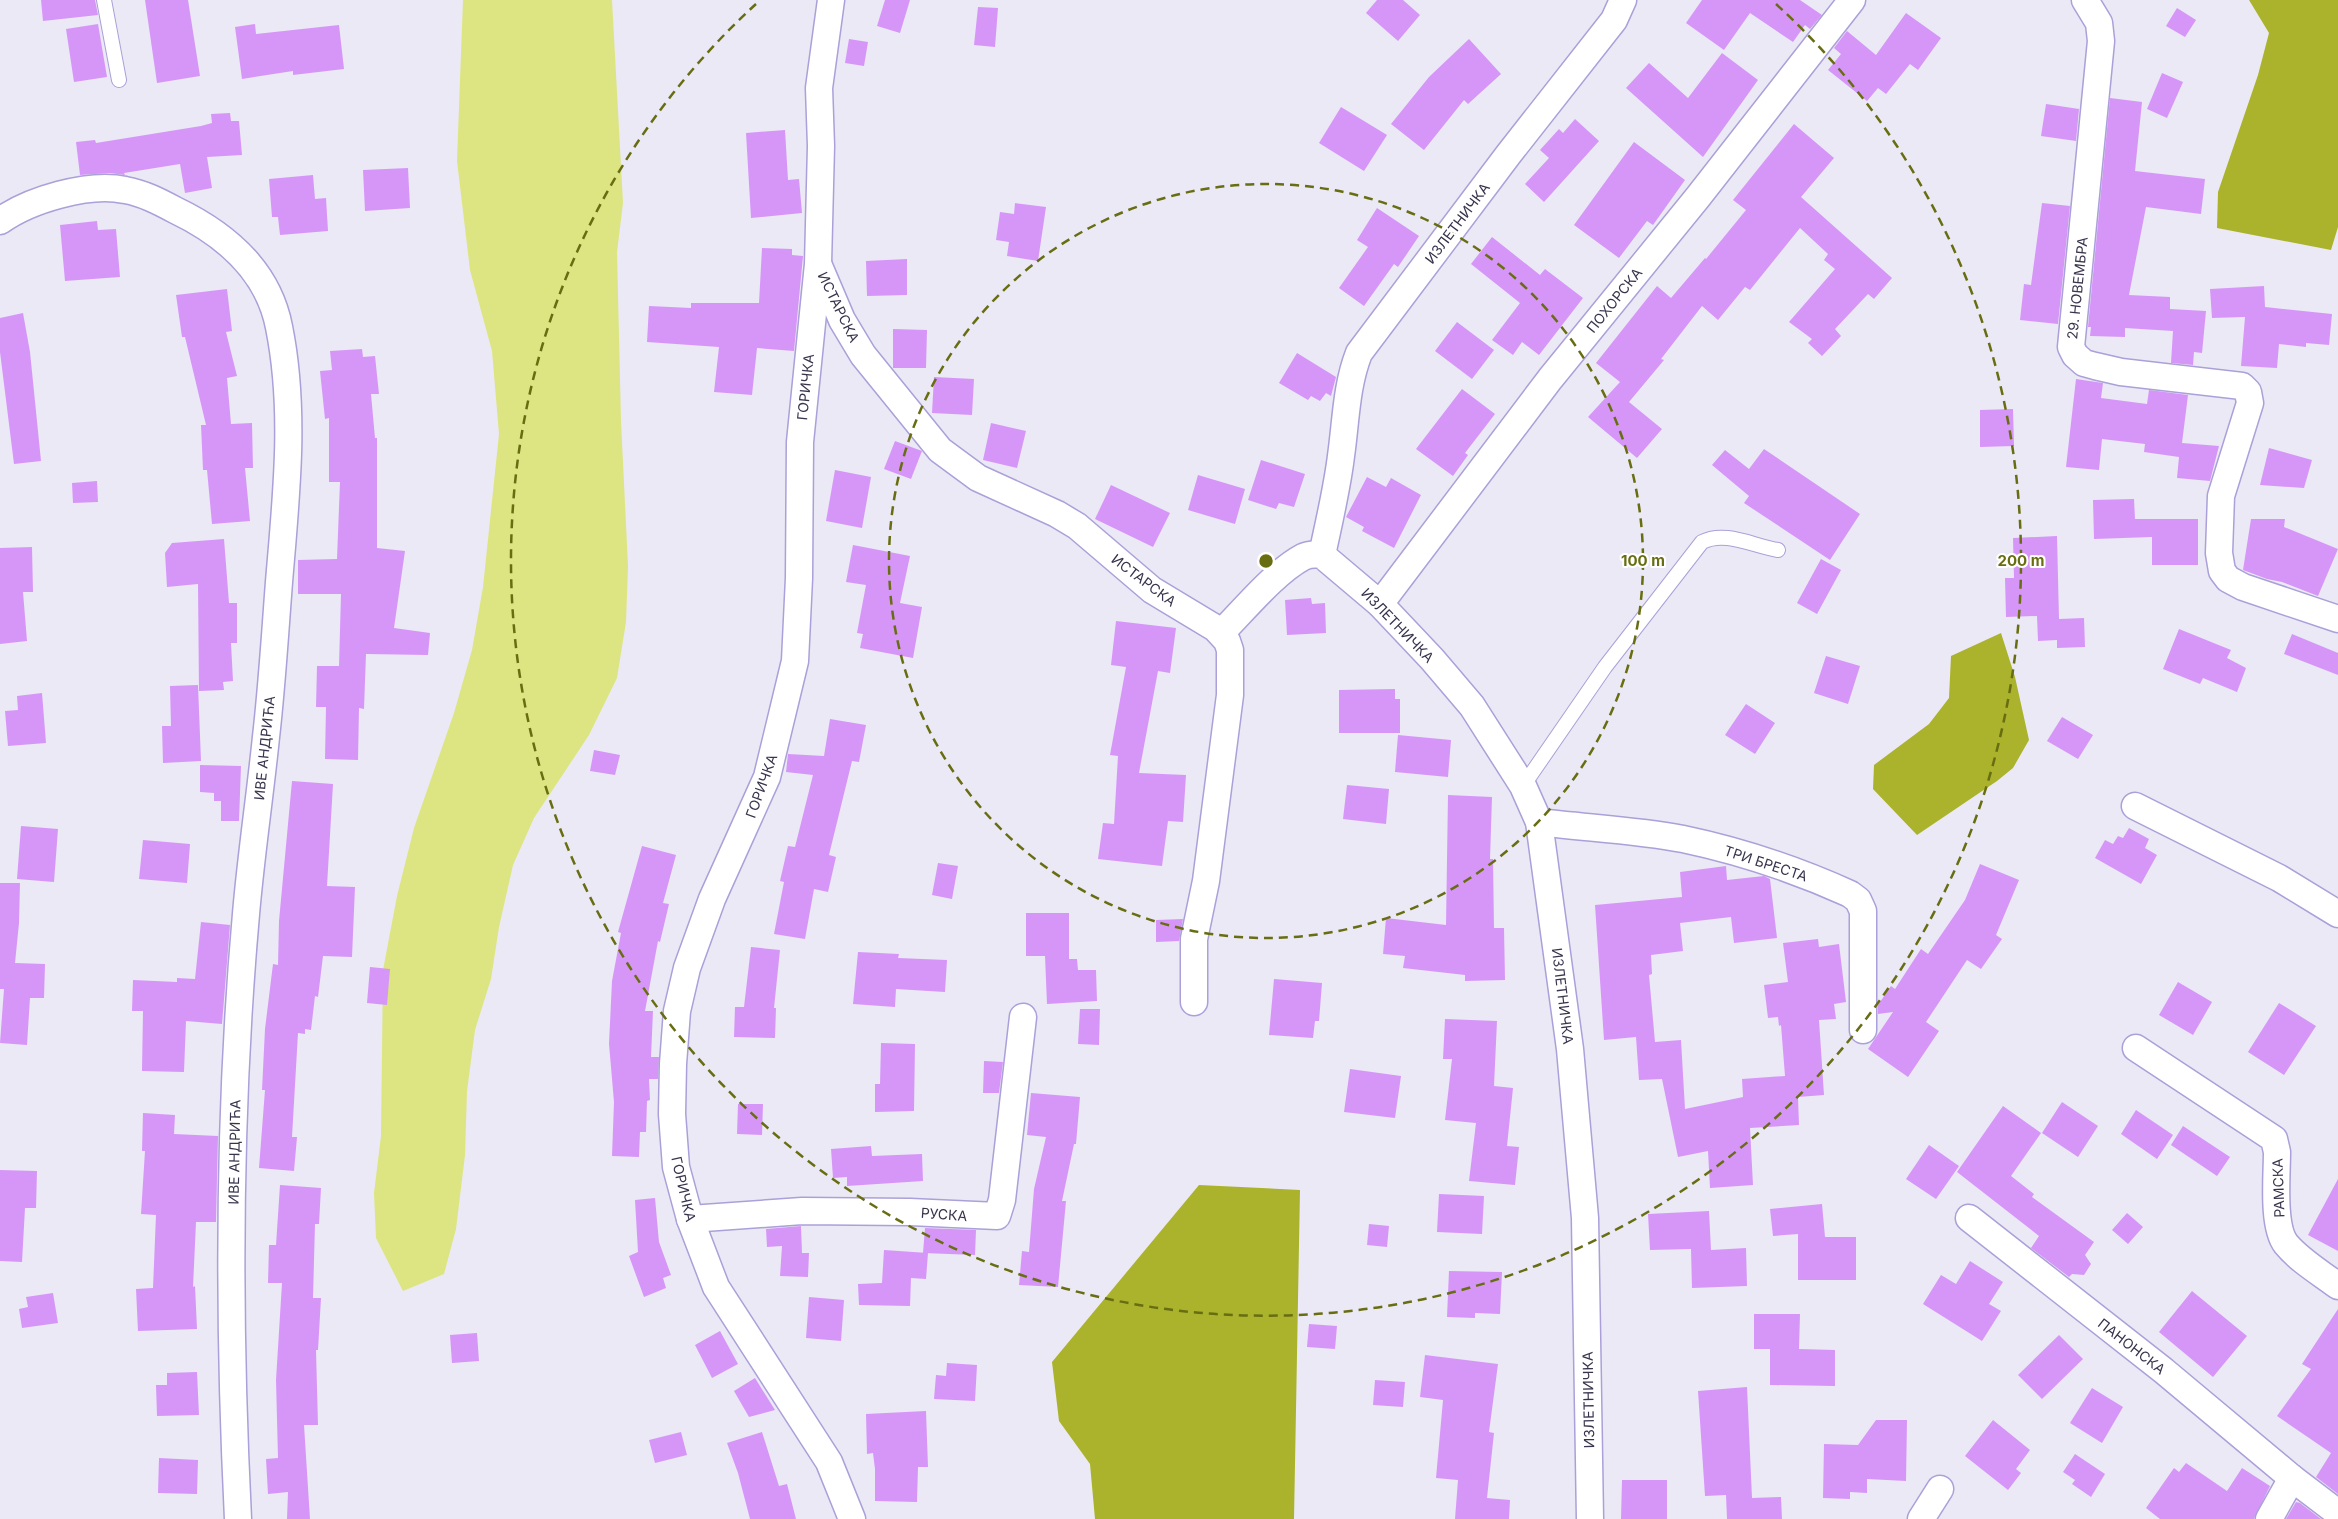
<svg xmlns="http://www.w3.org/2000/svg" width="2338" height="1519" viewBox="0 0 2338 1519" font-family="Inter,sans-serif">
	<style>
		.green { fill: #dce581 }
		.forest { fill: #aab32b }
		.building { fill: #d696f8 }
		.lines { fill: none; stroke-linecap: round; stroke-linejoin: round }
		.service-casing { stroke: #aba0d9; stroke-width: 16 }
		.minor-casing { stroke: #aba0d9; stroke-width: 29 }
		.service { stroke: #fff; stroke-width: 14 }
		.minor { stroke: #fff; stroke-width: 26 }
		.ring { fill: none; stroke: #686d12; stroke-width: 2.5; stroke-dasharray: 9 6 }
		.labels { text-anchor: middle; dominant-baseline: central; stroke-width: 4; stroke-linejoin: round; paint-order: stroke }
		.street-label { font-size: 14px; fill: #39344c; stroke: #fff }
		.centre { fill: #686d12; stroke: #fff; stroke-width: 2.5 }
		.ring-label { font-size: 15px; text-anchor: middle; font-weight: bold; fill: #686d12; stroke: #fff; stroke-width: 4; stroke-linejoin: round; paint-order: stroke }
	</style>
	<rect width="100%" height="100%" fill="#ebe9f5"/>
	<path class="green" d="M463,0h149l11,203 -6,49 4,169 7,145 -2,56 -9,56 -28,57 -55,83 -21,47 -14,62 -8,52 -16,51 -8,61 -2,64 -9,74 -12,45 -41,17 -27,-53 -2,-45 7,-57 2,-166 14,-74 17,-68 40,-115 18,-63 11,-63 16,-153 -7,-83 -22,-81 -13,-109z"/>
	<g class="forest">
		<path d="M2249,0h89v227l-7,23 -114,-22 1,-36 40,-117 11,-42z"/>
		<path d="M2001,633l14,44 14,63 -16,28 -16,13 -80,54 -44,-46 1,-24 55,-41 20,-26 2,-42z"/>
		<path d="M1199,1185l101,5 -6,329h-199l-5,-55 -31,-43 -7,-59z"/>
	</g>
	<g class="building">
		<path d="M41,0h54l3,15 -55,6z"/>
		<path d="M145,0h43l12,76 -43,7z"/>
		<path d="M885,0h25l-10,33 -23,-7z"/>
		<path d="M1377,0h26l17,15 -22,26 -32,-28z"/>
		<path d="M1702,0h98l22,15 -12,14 -5,-4 -12,17 -43,-29 -26,37 -38,-27z"/>
		<path d="M978,7l20,1 -3,39 -21,-2z"/>
		<path d="M2177,8l19,12 -11,17 -19,-11z"/>
		<path d="M1906,13l35,25 -23,32 -8,-6 -24,30 -8,-6 -11,13 -39,-31 13,-16 -7,-6 13,-17 29,24z"/>
		<path d="M98,24l9,53 -33,5 -8,-53z"/>
		<path d="M255,24l1,10 83,-9 5,44 -51,6v-4l-51,8 -7,-52z"/>
		<path d="M849,39l19,3 -4,24 -19,-3z"/>
		<path d="M1469,39l32,35 -33,30 -4,-4 -40,50 -33,-26 38,-47z"/>
		<path d="M1722,53l36,27 -55,77 -77,-69 23,-25 39,35z"/>
		<path d="M2162,73l21,9 -16,36 -20,-9z"/>
		<path d="M2110,98l32,4 -7,69 70,8 -4,35 -55,-7 -17,88 41,2v12l36,2 -4,42 -8,-1 -1,13 -22,-2 2,-32 -48,-3v9l-35,-1 1,-9h-3z"/>
		<path d="M2046,104l33,5 -3,32 -35,-5z"/>
		<path d="M1341,107l46,28 -23,36 -45,-28z"/>
		<path d="M230,113l1,8h8l3,34 -35,2 5,31 -27,5 -5,-29 -56,9 1,2 -15,-2 -30,2 -4,-33 19,-2 1,3 105,-17 11,-3 -1,-9z"/>
		<path d="M1575,119l24,22 -55,61 -19,-18 24,-26 -9,-8 19,-21 4,4z"/>
		<path d="M1794,124l40,34 -33,39 91,81 -18,21 -6,-5 -33,35 6,7 -19,20 -14,-13 4,-4 -23,-17 46,-53 -11,-9 4,-6 -28,-26 -50,62 -5,-3 -27,33 -16,-14 -41,53 3,1 -35,42 33,27 -25,29 -49,-41 32,-35 -24,-19 61,-77 14,12 34,-40 1,1 40,-49 -13,-10z"/>
		<path d="M785,130l3,50 11,-1 3,34 -51,5 -5,-85z"/>
		<path d="M1634,142l51,38 -32,45 -6,-4 -28,37 -45,-33z"/>
		<path d="M408,168l2,40 -45,3 -2,-41z"/>
		<path d="M313,175l2,24 11,-1 2,33 -48,4 -2,-18h-6l-3,-38z"/>
		<path d="M1015,203l31,4 -8,54 -31,-5 2,-14 -13,-2 4,-28 14,2z"/>
		<path d="M2042,203l28,3 -12,118 -38,-4 4,-36 7,1z"/>
		<path d="M1377,208l42,28 -21,31 -4,-3 -30,42 -25,-18 29,-41 -11,-7z"/>
		<path d="M97,221l1,9 18,-1 4,48 -55,4 -5,-56z"/>
		<path d="M1492,237l48,38 5,-6 38,29 -44,57 -17,-13 -9,13 -21,-15 28,-37 -49,-39z"/>
		<path d="M762,248l30,1v6l11,1 -9,95 -37,-3 -5,47 -38,-3 5,-45 -72,-5 2,-36 42,2v-5h68z"/>
		<path d="M907,259v36l-40,1 -1,-35z"/>
		<path d="M2264,286l1,21 67,7 -3,31 -23,-2v4l-27,-3 -2,24 -36,-2 4,-49 -33,1 -2,-29z"/>
		<path d="M227,289l5,42 -6,1 11,44 -10,2 4,46 21,-1 1,45h-8l5,53 -38,3 -5,-54h-4l-2,-45h5l-21,-88h-3l-6,-42z"/>
		<path d="M23,313l7,39 11,109 -27,3 -14,-112v-34z"/>
		<path d="M1457,322l37,28 -22,29 -37,-28z"/>
		<path d="M893,329l34,1 -1,38h-33z"/>
		<path d="M362,349l1,8 12,-1 4,38h-8l4,44h2v110l28,3 -11,77 36,5 -2,22 -62,-1 -2,55 -5,-1 -1,52 -33,-1 1,-52h-10l1,-41h22l2,-72h-43v-34l39,-1 3,-77h-11v-64l-4,1 -5,-48 12,-1 -2,-19z"/>
		<path d="M1297,353l39,24 -5,19 -5,-3 -6,8 -9,-5 -3,4 -29,-17z"/>
		<path d="M934,377l40,2 -2,36 -40,-2z"/>
		<path d="M2076,379l27,4 -2,15 46,6 2,-14 39,5 -6,48 37,3 -9,35 -33,-3 2,-21 -35,-5 1,-8 -43,-5 -3,31 -33,-3z"/>
		<path d="M1462,389l33,25 -30,39 3,2 -15,21 -37,-27z"/>
		<path d="M2013,409l1,37 -34,1v-37z"/>
		<path d="M991,423l35,8 -9,37 -34,-8z"/>
		<path d="M895,441l27,10 -11,28 -27,-10z"/>
		<path d="M2269,448l43,12 -8,28 -44,-3z"/>
		<path d="M1764,449l96,65 -30,46 -86,-57 5,-7 -37,-31 13,-15 24,19z"/>
		<path d="M1261,460l44,14 -11,33 -15,-4 -3,6 -28,-9z"/>
		<path d="M835,470l36,7 -9,51 -36,-7z"/>
		<path d="M1198,475l47,14 -10,35 -47,-14z"/>
		<path d="M1367,477l19,10 5,-9 30,17 -27,53 -32,-17 2,-4 -18,-10z"/>
		<path d="M97,481l1,21 -25,1 -1,-20z"/>
		<path d="M1111,485l59,28 -17,34 -58,-28z"/>
		<path d="M2134,499l1,20h63v46h-46v-28l-58,2 -1,-39z"/>
		<path d="M2251,519h34l-1,8 54,22 -20,47 -36,-14 -15,-3 -24,-9z"/>
		<path d="M2057,536l2,83 25,-1 1,29 -28,1v-8l-19,1 -1,-25 -31,1 -1,-39h9l-1,-40z"/>
		<path d="M224,539l5,64h8v40h-6l2,38 -10,1 1,8 -25,1 -1,-107 -31,3 -2,-34 7,-10z"/>
		<path d="M853,545l57,11 -10,47 22,4 -9,51 -53,-10 3,-14 -6,-1 9,-48 -20,-3z"/>
		<path d="M32,547l1,45h-10l4,49 -27,3v-96z"/>
		<path d="M1821,559l20,11 -24,44 -20,-11z"/>
		<path d="M1311,598l1,6 13,-1 1,30 -39,2 -2,-35z"/>
		<path d="M1116,621l60,7 -6,45 -12,-2 -19,102 47,2 -3,47 -15,-1 -6,45 -64,-7 5,-36 11,1 4,-68 -8,-1 16,-88 -15,-2z"/>
		<path d="M2179,629l52,21 -4,8 19,10 -9,24 -34,-14 -3,6 -37,-15z"/>
		<path d="M2292,634l46,19v22l-54,-21z"/>
		<path d="M1826,656l34,10 -12,38 -34,-11z"/>
		<path d="M198,685l3,76 -38,2 -1,-37h9l-1,-40z"/>
		<path d="M1395,689v10h5v34h-61v-43z"/>
		<path d="M42,693l4,50 -38,3 -3,-35 13,-1 -1,-14z"/>
		<path d="M1746,704l29,19 -20,31 -30,-19z"/>
		<path d="M2062,717l31,18 -15,24 -31,-18z"/>
		<path d="M830,719l36,6 -7,37 -7,-1 -23,94 7,2 -8,35 -14,-3 -9,50 -31,-5 10,-52 -4,-1 8,-35 7,1 18,-72 -27,-3 2,-18 36,2z"/>
		<path d="M1398,735l53,5 -3,37 -53,-5z"/>
		<path d="M594,750l26,5 -5,20 -25,-4z"/>
		<path d="M200,765l41,1 -2,55h-18v-20h-7v-8l-14,-1z"/>
		<path d="M292,781l41,3 -6,102 28,1 -3,70 -29,-1 -5,41 -3,-1 -4,34 -6,-1v5l-7,-1 -6,104h5l-3,34 -35,-3 6,-78h-3l3,-61 8,-65 5,1 1,-44z"/>
		<path d="M1347,785l42,4 -3,35 -43,-5z"/>
		<path d="M1448,795l44,2 -2,62h3l1,69h10l1,52 -40,1v-6l-62,-7 2,-12 -22,-2 3,-36 60,7z"/>
		<path d="M21,826l37,3 -4,53 -37,-3z"/>
		<path d="M2129,828l20,11 -4,9 12,7 -16,29 -46,-26 10,-18 8,4 5,-8 5,2z"/>
		<path d="M143,840l47,4 -3,39 -48,-4z"/>
		<path d="M642,846l34,9 -13,48 6,1 -9,38 -2,-1 -13,70h8l-2,46h8l-1,22h-9l1,21 -3,1 -1,31h-6l-1,25 -27,-1 2,-54 -5,-58 3,-63 9,-48 -3,-1z"/>
		<path d="M938,863l20,3 -6,33 -20,-4z"/>
		<path d="M1980,864l39,16 -23,55 6,4 -21,30 -14,-9 -41,62 13,9 -31,46 -40,-28 25,-37 -15,2v-9l13,-19 4,3 26,-40 7,5 37,-54z"/>
		<path d="M1726,866l1,14 37,-4 6,3 7,59 -43,5 -3,-26 -51,6 3,28 -32,4 1,19 -3,1 6,67 26,-2 4,69 58,-12 -1,-18 43,-3 -4,-51 -2,1 -1,-9 -10,1 -4,-33 24,-3 -5,-39 35,-4 1,8 20,-3 7,58 -12,2 2,15 -17,1 5,75 -26,2 1,28 -49,3 3,57 -43,3 -2,-37 -30,6 -16,-78 -23,1 -3,-43 -32,3 -9,-135 87,-8 -2,-25z"/>
		<path d="M0,883h20l-1,40 -4,40 30,1 -1,34h-14l-3,47 -27,-2 4,-54h-4z"/>
		<path d="M1026,913h43v46h8l1,11h18l1,31 -50,3 -2,-48h-19z"/>
		<path d="M1183,919l-4,22 -23,1v-22z"/>
		<path d="M201,922l29,3 -8,99 -36,-3 -2,51 -42,-1 1,-60h-11l1,-31 44,2v-4l18,1z"/>
		<path d="M751,947l29,3 -6,58h2l-1,30 -41,-1 1,-30h9z"/>
		<path d="M858,952l41,2 -1,4 49,2 -2,32 -49,-3 -1,18 -42,-3z"/>
		<path d="M370,967l20,2 -3,36 -20,-2z"/>
		<path d="M1274,979l48,4 -3,38h-4l-2,17 -44,-3z"/>
		<path d="M2178,982l34,20 -19,33 -34,-20z"/>
		<path d="M2279,1003l37,23 -32,49 -36,-23z"/>
		<path d="M1080,1009h20l-1,36 -21,-1z"/>
		<path d="M1445,1019l52,2 -3,65 19,2 -6,58 12,1 -4,38 -46,-4 7,-58 -31,-3 7,-61h-9z"/>
		<path d="M881,1043l34,1 -1,67 -39,1v-28h5z"/>
		<path d="M984,1061l19,1 -4,31h-16z"/>
		<path d="M1350,1069l51,7 -6,42 -51,-6z"/>
		<path d="M1031,1093l49,4 -4,47h-2l-12,57h4l-8,86 -39,-2 3,-34 7,1 5,-63 12,-52 -19,-2z"/>
		<path d="M2062,1102l36,24 -20,31 -36,-24z"/>
		<path d="M738,1104h25l-1,31 -25,-1z"/>
		<path d="M2003,1106l38,27 -30,43 23,18 -2,3 62,45 -9,13 6,9 -7,11 -12,-1 -3,3 -38,-29 8,-12 -82,-64z"/>
		<path d="M2136,1110l37,25 -16,24 -36,-25z"/>
		<path d="M143,1113l32,2 -1,19 44,2 -2,86h-20l-3,65 2,-1 2,43 -59,2 -2,-42 17,-1 3,-73 -15,-1 4,-63h-3z"/>
		<path d="M2183,1126l47,31 -13,19 -46,-31z"/>
		<path d="M1929,1145l30,21 -23,33 -30,-20z"/>
		<path d="M871,1146l1,10 50,-2 1,27 -76,5v-9l-14,1 -2,-29z"/>
		<path d="M0,1170l37,1 -1,37h-11l-3,54 -22,-1z"/>
		<path d="M2338,1179v72l-30,-16z"/>
		<path d="M280,1185l41,3 -2,36h-4l-2,74h8l-3,52h-2l2,75h-14l6,94h-23l1,-27 -20,2 -2,-35 12,-1 -2,-78 6,-97h-14l1,-38h7z"/>
		<path d="M1439,1194l45,2 -2,38 -45,-2z"/>
		<path d="M655,1198l4,44 12,33 -8,3 3,10 -22,9 -15,-41 9,-4 -3,-52z"/>
		<path d="M1822,1204l3,33h31v43h-58v-46l-25,2 -3,-27z"/>
		<path d="M1709,1211l2,39 35,-2 1,38 -55,2 -1,-39 -41,1 -2,-36z"/>
		<path d="M2127,1213l16,14 -15,17 -16,-14z"/>
		<path d="M1369,1224l20,2 -2,21 -20,-2z"/>
		<path d="M801,1226l1,27h7l-1,24 -28,-1 2,-30 -15,1 -1,-18z"/>
		<path d="M925,1228l51,2 -1,25 -52,-2z"/>
		<path d="M884,1250l44,3 -2,26 -15,-1 -1,28 -51,-1 -1,-21 24,-1z"/>
		<path d="M1970,1261l33,21 -14,22 12,7 -19,30 -59,-37 18,-29 15,9z"/>
		<path d="M1449,1271l53,1 -2,42 -25,-1v5l-28,-1z"/>
		<path d="M2192,1291l55,45 -34,41 -54,-45z"/>
		<path d="M53,1293l5,30 -36,5 -3,-19 9,-2 -2,-10z"/>
		<path d="M809,1297l35,3 -3,41 -35,-3z"/>
		<path d="M2338,1309v185l-22,-17 15,-24 -54,-37 34,-47 -9,-5z"/>
		<path d="M1754,1314h46l-1,35 36,1v36l-65,-1v-36h-16z"/>
		<path d="M1309,1324l28,2 -2,23 -28,-2z"/>
		<path d="M720,1331l18,33 -26,14 -17,-33z"/>
		<path d="M477,1333l2,28 -27,2 -2,-28z"/>
		<path d="M2059,1335l24,24 -41,40 -24,-24z"/>
		<path d="M1425,1355l73,9 -9,68 5,1 -7,65 23,2 -1,19h-54l3,-39 -22,-2 7,-78 -23,-3z"/>
		<path d="M947,1363l30,2 -2,36 -41,-2 2,-24 10,1z"/>
		<path d="M197,1372l2,43 -42,1 -1,-31h11v-12z"/>
		<path d="M755,1378l20,32 -26,7 -15,-26z"/>
		<path d="M1375,1380l30,2 -2,25 -30,-2z"/>
		<path d="M1747,1387l5,111 29,-1 1,22h-55l-1,-24 -21,1 -7,-105z"/>
		<path d="M2092,1388l31,19 -21,36 -32,-20z"/>
		<path d="M926,1411l2,56h-10l-1,35 -42,-1v-32l-2,-16 -6,1 -1,-40z"/>
		<path d="M1876,1420h31l-1,61 -39,-2v14l-17,-1v7l-27,-1 1,-54 34,1z"/>
		<path d="M1993,1420l37,30 -14,19 5,4 -13,17 -43,-34z"/>
		<path d="M681,1432l6,23 -32,8 -6,-23z"/>
		<path d="M762,1432l17,54 8,-2 9,35h-46l-12,-46 -11,-30z"/>
		<path d="M2075,1454l30,20 -14,23 -19,-13 3,-4 -12,-8z"/>
		<path d="M159,1458l39,2 -1,34 -39,-1z"/>
		<path d="M2186,1463l41,28 15,-23 28,18 -16,33h-94l-14,-11 28,-40 5,4z"/>
		<path d="M1622,1480h45v39h-46z"/>
		<path d="M2296,1502l4,1 21,16h-35z"/>
	</g>
	<g class="lines">
		<g class="service-casing">
			<g id="service">
				<path d="M104,0l15,80"/>
				<path d="M1523,786l82,-119 97,-125c23,-12 51,4 76,8"/>
			</g>
		</g>
		<g class="minor-casing">
			<g id="minor">
				<path d="M831,0l-12,88 2,58 -3,118 -18,178 -1,136 -4,83 -28,116 -55,122 -25,69 -10,43 -4,53 -1,50 4,53 14,52 26,68 113,175 23,57"/>
				<path d="M2085,0l14,23 2,18 -30,306 4,8 9,8 11,3 26,6 121,14 6,6 2,11 -29,93 -2,57 3,18 6,8 15,8 95,32"/>
				<path d="M0,221c29,-21 89,-39 125,-31 18,3 35,12 50,20 50,24 93,60 104,117 17,84 7,171 0,255 -4,52 -7,103 -13,155 -6,59 -15,118 -20,177 -18,201 -18,404 -8,605"/>
				<path d="M819,266l23,54 21,35 77,95 38,28 79,36 20,12 75,64 63,38 12,13 3,9v45l-24,186 -12,58v63"/>
				<path d="M1322,555c7,-33 15,-66 19,-99 5,-35 5,-70 18,-103l149,-198 106,-135 9,-20"/>
				<path d="M1380,604l170,-225 148,-182 154,-197"/>
				<path d="M1221,633c23,-23 54,-61 82,-76 6,-3 12,-3 19,-2l58,49 52,55 40,47 51,80 16,36 31,227 15,169 5,301"/>
				<path d="M2135,806l144,72 59,36"/>
				<path d="M1539,822c48,6 97,8 144,17 57,12 114,31 167,55l8,6 5,11v119"/>
				<path d="M2136,1048l138,91 3,13c0,23 -5,74 9,92 14,17 35,29 52,42"/>
				<path d="M1969,1218l195,153 128,107"/>
				<path d="M690,1219l112,-8 108,1 87,4 5,-16 21,-183"/>
				<path d="M1921,1519l19,-30"/>
				<path d="M2269,1519l23,-41 46,35"/>
			</g>
		</g>
		<use href="#service" class="service"/>
		<use href="#minor" class="minor"/>
	</g>
	<g class="ring">
		<circle cx="1266" cy="561" r="377"/>
		<path d="M1776 4A755 755 0 1 1 756 4"/>
	</g>
	<g class="labels">
		<g class="street-label">
			<text transform="translate(1457 223) rotate(-53)">ИЗЛЕТНИЧКА</text>
			<text transform="translate(2077 288) rotate(-84)">29. НОВЕМБРА</text>
			<text transform="translate(1614 300) rotate(-51)">ПОХОРСКА</text>
			<text transform="translate(839 307) rotate(64)">ИСТАРСКА</text>
			<text transform="translate(805 387) rotate(-84)">ГОРИЧКА</text>
			<text transform="translate(1144 580) rotate(37)">ИСТАРСКА</text>
			<text transform="translate(1398 625) rotate(46)">ИЗЛЕТНИЧКА</text>
			<text transform="translate(264 748) rotate(-84)">ИВЕ АНДРИЋА</text>
			<text transform="translate(761 786) rotate(-70)">ГОРИЧКА</text>
			<text transform="translate(1766 863) rotate(18)">ТРИ БРЕСТА</text>
			<text transform="translate(1563 996) rotate(83)">ИЗЛЕТНИЧКА</text>
			<text transform="translate(234 1152) rotate(-89)">ИВЕ АНДРИЋА</text>
			<text transform="translate(2278 1188) rotate(-92)">РАМСКА</text>
			<text transform="translate(684 1189) rotate(77)">ГОРИЧКА</text>
			<text transform="translate(944 1214) rotate(4)">РУСКА</text>
			<text transform="translate(2132 1346) rotate(38)">ПАНОНСКА</text>
			<text transform="translate(1588 1400) rotate(-91)">ИЗЛЕТНИЧКА</text>
		</g>
	</g>
	<circle cx="1266" cy="561" r="8" class="centre"/>
	<g class="ring-label">
		<text x="1643" y="566">100 m</text>
		<text x="2021" y="566">200 m</text>
	</g>
</svg>
